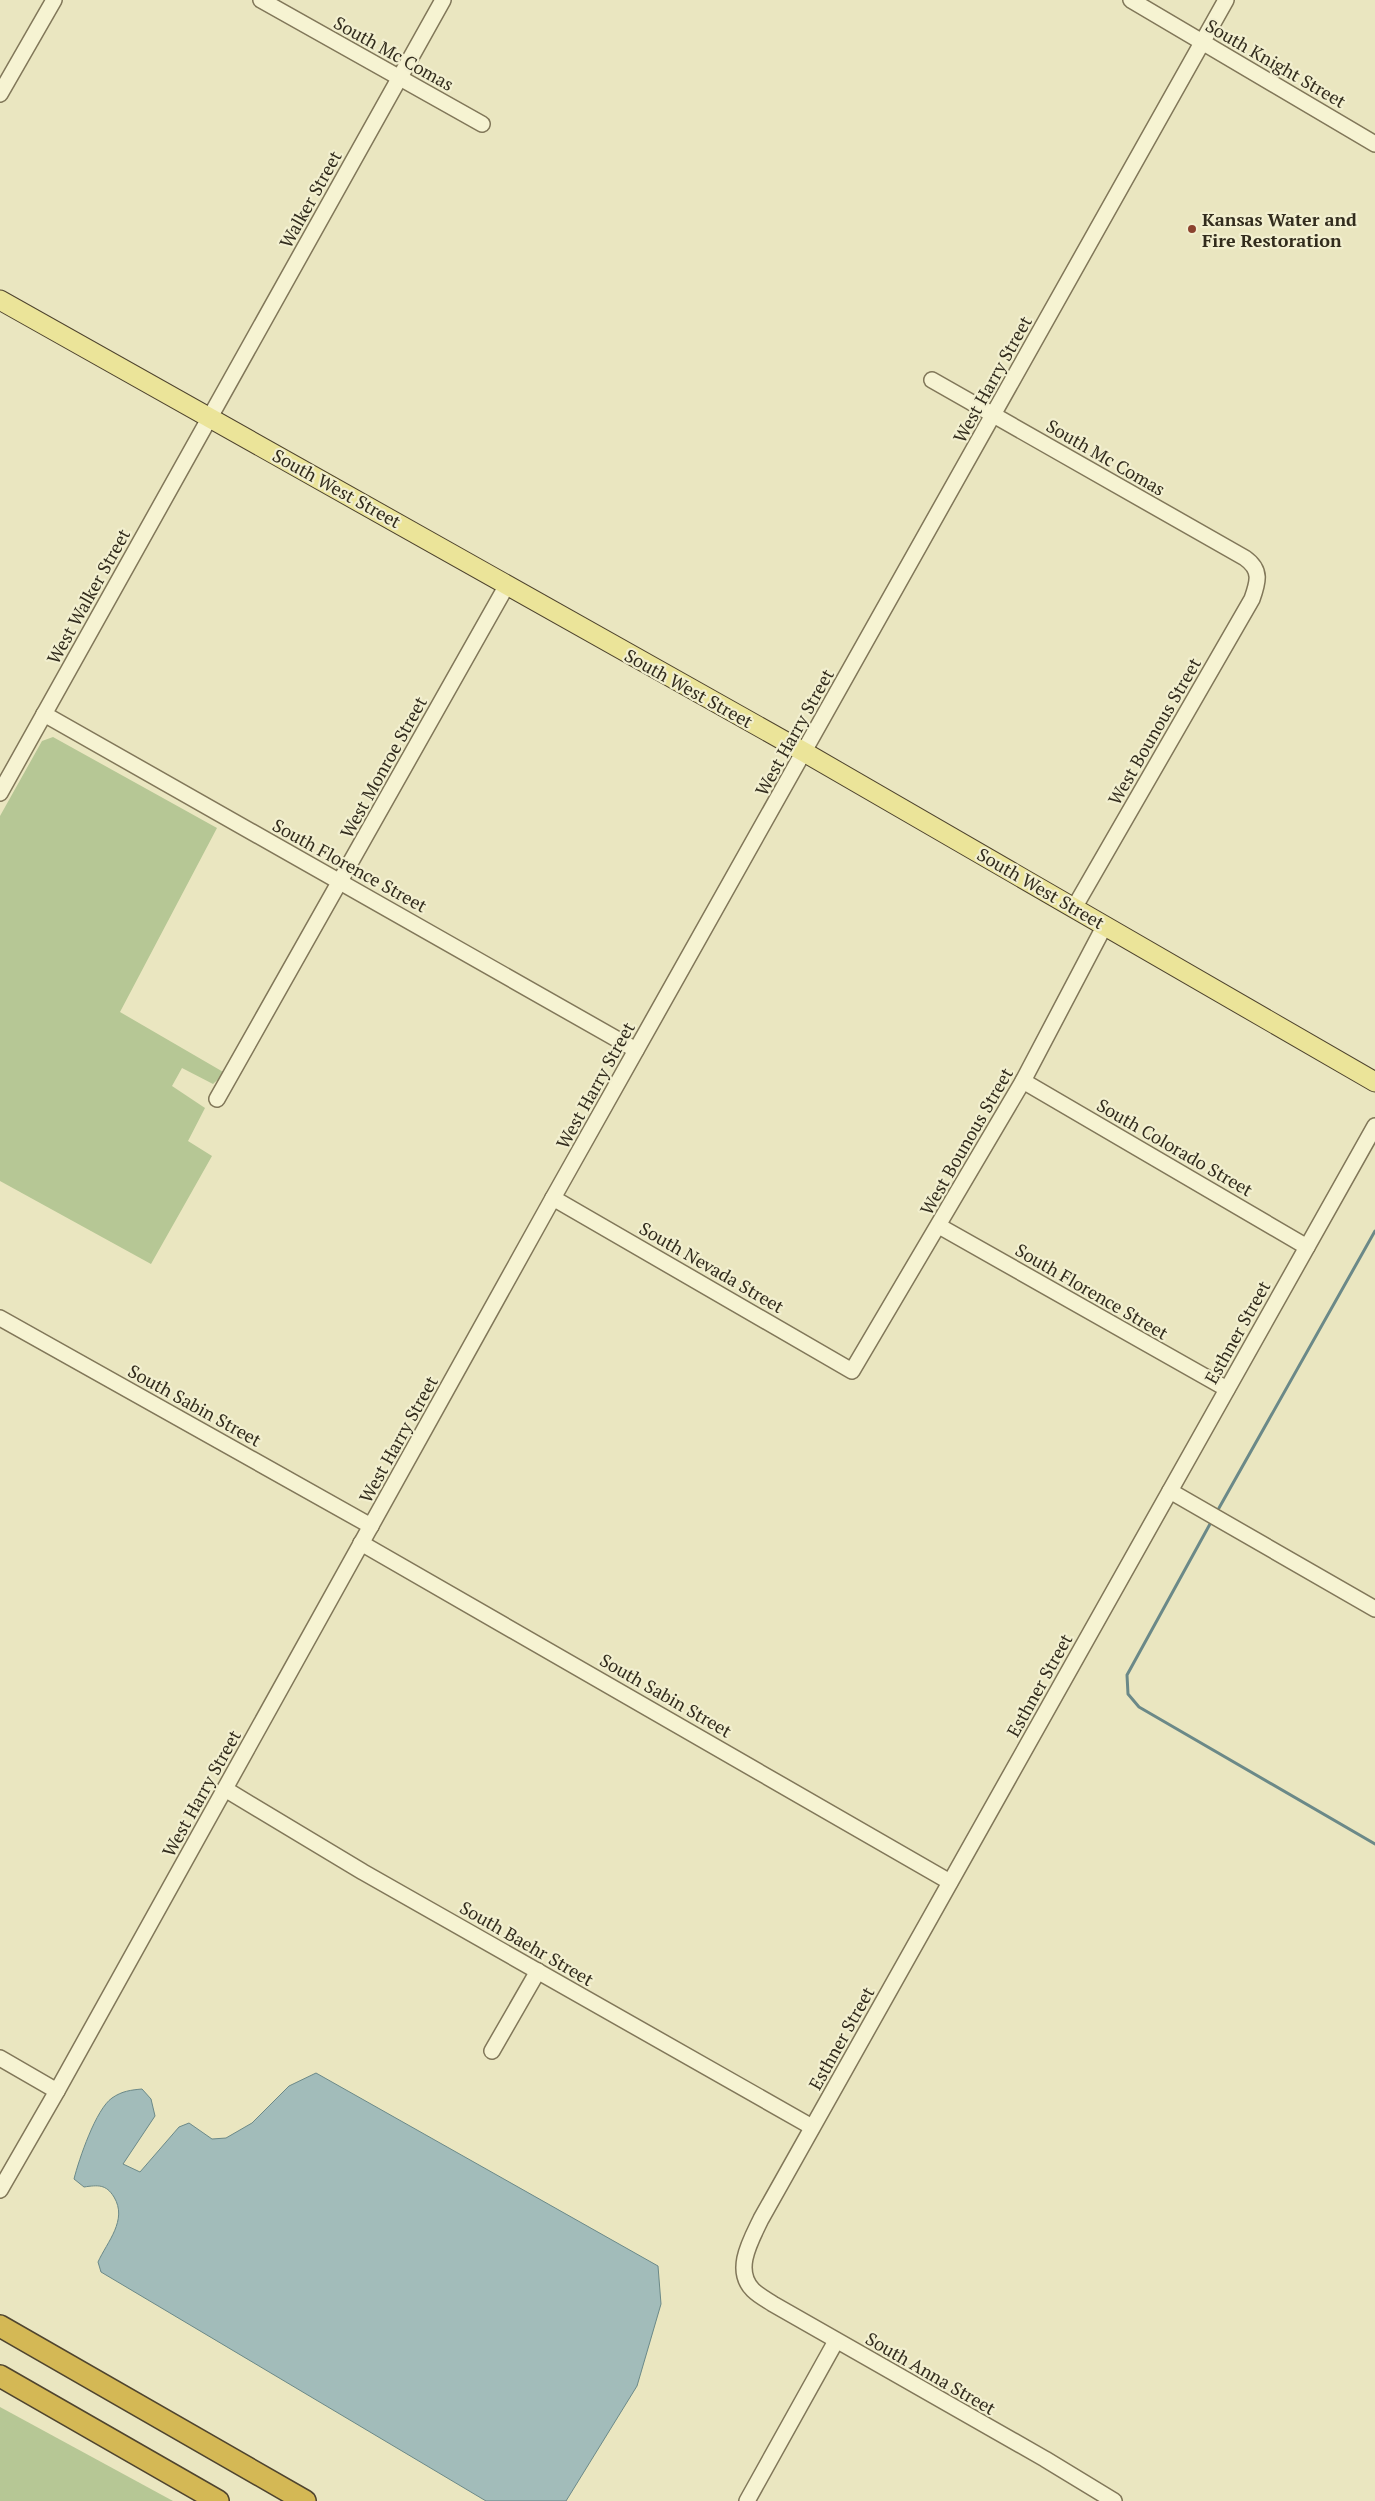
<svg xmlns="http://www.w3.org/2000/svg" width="1375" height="2501" viewBox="0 0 1375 2501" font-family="'PT Serif',serif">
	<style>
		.green { fill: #b6c795 }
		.water { fill: #a2bcba; stroke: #6b8988 }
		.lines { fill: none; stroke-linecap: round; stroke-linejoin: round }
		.stream { stroke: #6b8988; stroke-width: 3 }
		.minor-casing { stroke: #817759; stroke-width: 18 }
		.major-casing { stroke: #4f442e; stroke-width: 21 }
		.highway-casing { stroke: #4f442e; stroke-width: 24 }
		.minor { stroke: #f6f3d2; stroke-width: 15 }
		.major { stroke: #ebe499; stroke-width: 19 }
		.highway { stroke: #d4b855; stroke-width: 21 }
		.poi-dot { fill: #8b422e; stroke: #f2efcf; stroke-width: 2 }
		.labels { text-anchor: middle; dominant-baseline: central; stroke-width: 4.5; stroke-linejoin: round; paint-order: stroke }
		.street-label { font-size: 18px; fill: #322c1d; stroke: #f2efcf }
		.poi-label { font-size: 18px; font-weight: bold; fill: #322c1d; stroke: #f2efcf; text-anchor: start }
	</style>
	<rect width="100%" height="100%" fill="#eae6c0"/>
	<g class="green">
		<path d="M53,737l164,91 -97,184 105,61 -12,11 -31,-16 -10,18 33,22 -17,33 24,15 -61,108 -151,-83v-365l42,-75z"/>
		<path d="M0,2407l173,94h-173z"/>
	</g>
	<path class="water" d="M316,2073l342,193 3,38 -24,82 -71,115h-80l-385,-229 -3,-10c9,-20 30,-42 16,-65 -8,-13 -16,-12 -30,-10l-10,-8c5,-20 22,-70 38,-81 10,-7 19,-8 30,-9l9,10 4,17 -32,48 17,8 39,-45 10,-4 23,16 14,-1 26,-15 37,-37z"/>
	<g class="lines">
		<g class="stream">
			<path d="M1219,1508l156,-277"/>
			<path d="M1210,1524l-83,151 1,19 11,13 236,137"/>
		</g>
		<g class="minor-casing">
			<g id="minor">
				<path d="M261,0l221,124"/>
				<path d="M1131,0l244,144"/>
				<path d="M0,94l54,-94"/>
				<path d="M932,380l313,178c17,12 13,24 7,41l-178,309"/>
				<path d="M44,714l592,336"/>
				<path d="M0,793l443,-793"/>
				<path d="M1023,1081l284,166"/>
				<path d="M217,1099l290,-514"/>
				<path d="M553,1198l299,173 171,-290 82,-156"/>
				<path d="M939,1226l288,163"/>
				<path d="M0,1318l371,208"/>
				<path d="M1170,1491l205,118"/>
				<path d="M361,1543l589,339"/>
				<path d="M225,1789l138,83 449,255"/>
				<path d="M492,2051l46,-80"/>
				<path d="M0,2058l57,33"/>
				<path d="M0,2190l57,-99 496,-893 673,-1198"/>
				<path d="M747,2501l89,-160"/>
				<path d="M1114,2501l-69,-42 -272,-155c-6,-4 -14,-8 -20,-14 -20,-20 -2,-50 8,-71l614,-1093"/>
			</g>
		</g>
		<g class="major-casing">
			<path id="major" d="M0,300l804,452 571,330"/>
		</g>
		<g class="highway-casing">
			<g id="highway">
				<path d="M0,2326l305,175"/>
				<path d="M0,2376l218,125"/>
			</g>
		</g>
		<use href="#minor" class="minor"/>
		<use href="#major" class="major"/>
		<use href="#highway" class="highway"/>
	</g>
	<circle class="poi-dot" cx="1192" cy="229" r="5"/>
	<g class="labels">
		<g class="street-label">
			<text transform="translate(394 53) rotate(29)">South Mc Comas</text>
			<text transform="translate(1276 63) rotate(30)">South Knight Street</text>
			<text transform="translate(310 199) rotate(-61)">Walker Street</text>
			<text transform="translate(992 379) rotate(-61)">West Harry Street</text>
			<text transform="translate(1106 457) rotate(30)">South Mc Comas</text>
			<text transform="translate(337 488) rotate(29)">South West Street</text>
			<text transform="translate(88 596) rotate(-61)">West Walker Street</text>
			<text transform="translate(689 688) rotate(29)">South West Street</text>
			<text transform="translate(1154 731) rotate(-60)">West Bounous Street</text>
			<text transform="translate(794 732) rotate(-61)">West Harry Street</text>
			<text transform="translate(383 767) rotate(-61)">West Monroe Street</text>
			<text transform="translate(350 865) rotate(29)">South Florence Street</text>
			<text transform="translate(1041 888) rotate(30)">South West Street</text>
			<text transform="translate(595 1085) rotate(-61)">West Harry Street</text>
			<text transform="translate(966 1141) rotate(-60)">West Bounous Street</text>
			<text transform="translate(1175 1147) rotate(30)">South Colorado Street</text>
			<text transform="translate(712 1267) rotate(30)">South Nevada Street</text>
			<text transform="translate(1092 1291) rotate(30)">South Florence Street</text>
			<text transform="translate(1237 1332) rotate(-61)">Esthner Street</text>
			<text transform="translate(195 1405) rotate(29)">South Sabin Street</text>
			<text transform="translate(398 1439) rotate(-61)">West Harry Street</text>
			<text transform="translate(1039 1685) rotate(-61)">Esthner Street</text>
			<text transform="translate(666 1695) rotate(30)">South Sabin Street</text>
			<text transform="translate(201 1793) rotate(-61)">West Harry Street</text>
			<text transform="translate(527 1943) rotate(30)">South Baehr Street</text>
			<text transform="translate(841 2038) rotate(-61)">Esthner Street</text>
			<text transform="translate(931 2373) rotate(30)">South Anna Street</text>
		</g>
		<g class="poi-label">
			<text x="1202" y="219">Kansas Water and<tspan x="1202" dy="21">Fire Restoration</tspan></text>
		</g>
	</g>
</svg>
